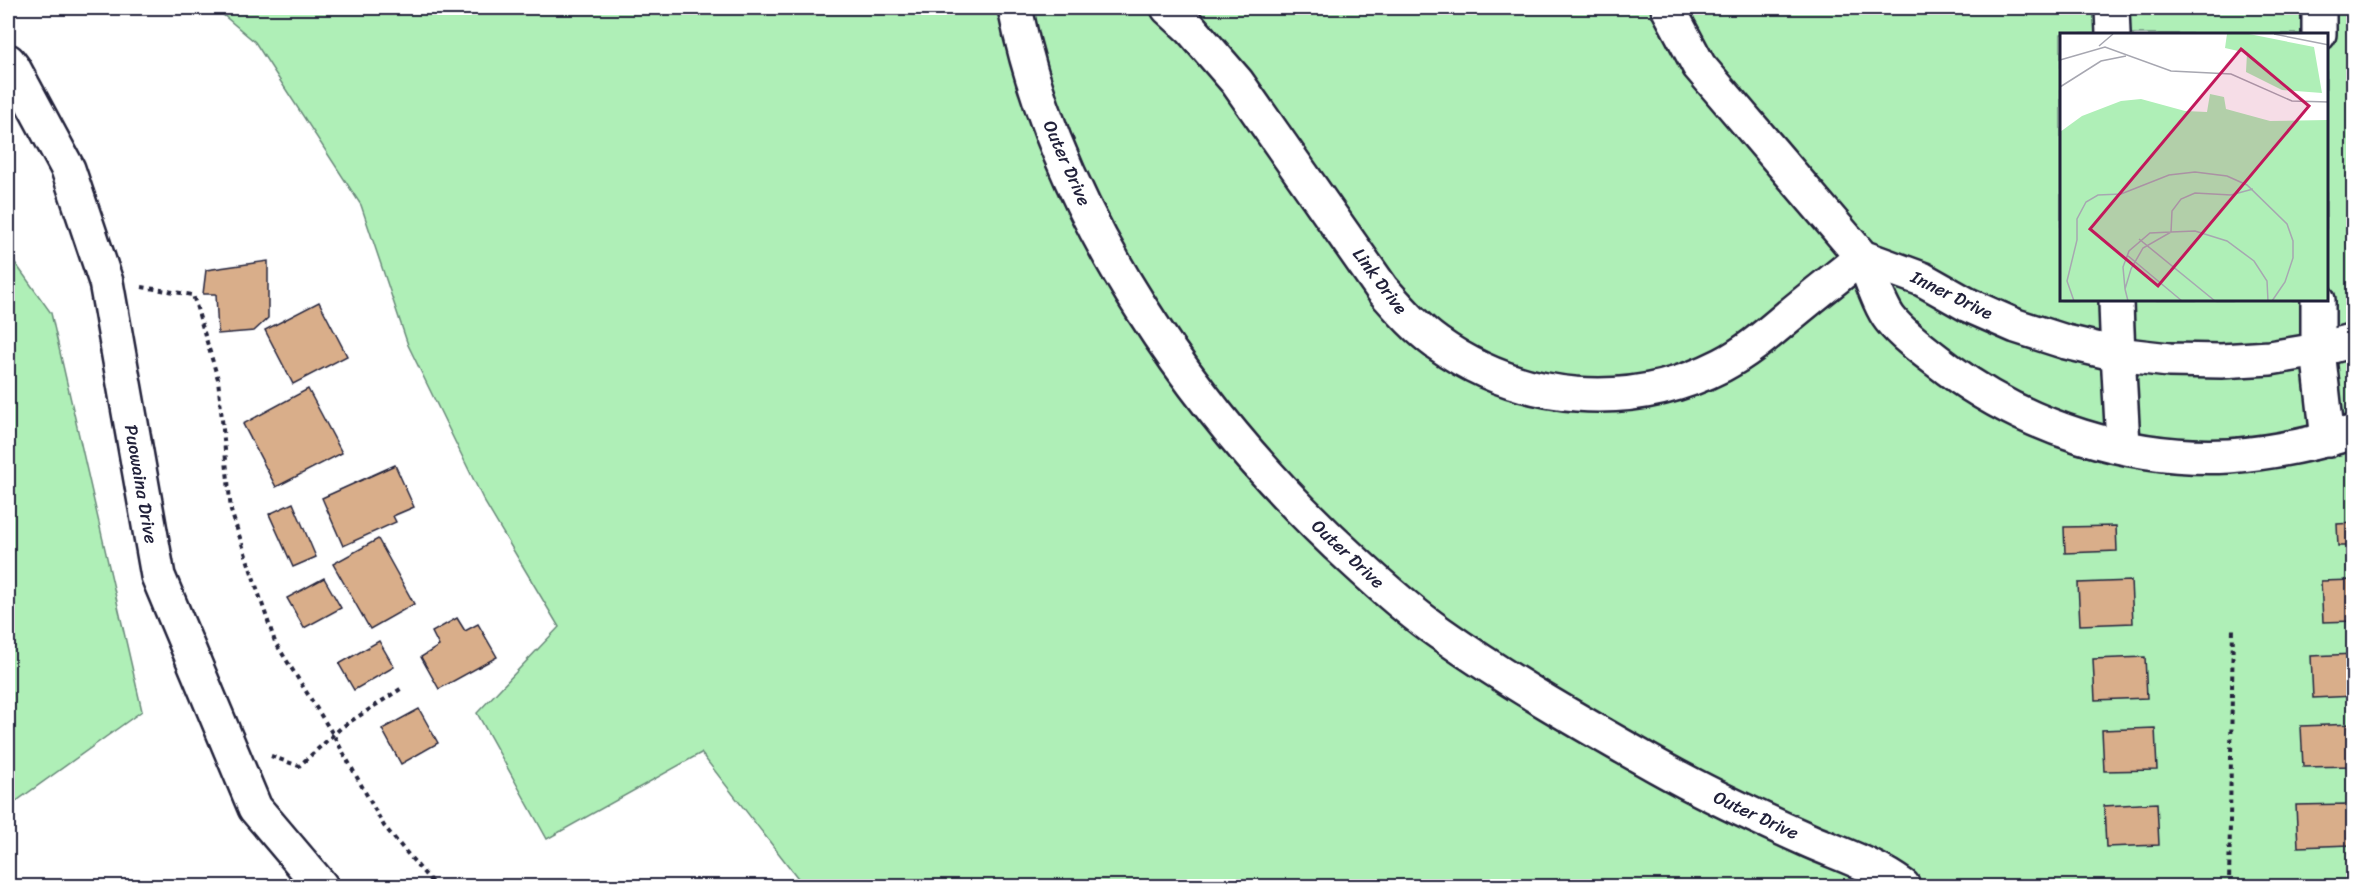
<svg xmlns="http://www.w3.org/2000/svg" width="2361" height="894" viewBox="0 0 2361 894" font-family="Sriracha,sans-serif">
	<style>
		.green { fill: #afefb7; stroke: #688879; stroke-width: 1.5; fill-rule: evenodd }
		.building { fill: #d9ae8a; stroke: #22223b; stroke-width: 1.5 }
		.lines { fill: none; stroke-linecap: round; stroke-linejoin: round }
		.minor-casing { stroke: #22223b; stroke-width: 38 }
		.path { stroke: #22223b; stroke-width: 4; stroke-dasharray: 4.5 4.5; stroke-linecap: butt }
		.minor { stroke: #fff; stroke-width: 33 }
		.labels { text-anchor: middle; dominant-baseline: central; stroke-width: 5; stroke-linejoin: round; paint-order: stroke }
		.street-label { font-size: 18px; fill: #22223b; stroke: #fff }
		.inset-road { fill: none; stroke: #a7a7b1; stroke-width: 1.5 }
		.view { fill: #c2185b; fill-opacity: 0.15; stroke: #c2185b; stroke-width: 3 }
		.inset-edge { fill: none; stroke: #22223b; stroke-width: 3 }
	</style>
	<rect width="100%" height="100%" fill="#fff"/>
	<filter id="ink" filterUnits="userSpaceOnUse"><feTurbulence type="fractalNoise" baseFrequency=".0167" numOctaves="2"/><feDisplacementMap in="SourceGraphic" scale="12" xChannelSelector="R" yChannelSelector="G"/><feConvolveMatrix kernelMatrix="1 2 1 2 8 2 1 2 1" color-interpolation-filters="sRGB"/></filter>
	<g filter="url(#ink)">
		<g class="green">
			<path d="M215,8h2138v878h-1549l-103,-133 -154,86 -70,-126 82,-86 -75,-126 -76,-156 -47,-140 -106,-163zM2061,34h265v266h-265z"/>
			<path d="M8,253l43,60 91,398 -134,96z"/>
		</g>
		<g class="building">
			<path d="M268,261v57l-14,13 -36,3 -2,-40h-13l3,-24z"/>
			<path d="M319,302l28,54 -54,28 -28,-54z"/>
			<path d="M308,389l34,64 -66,34 -33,-63z"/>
			<path d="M395,465l19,42 -21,9 3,6 -53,24 -21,-48z"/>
			<path d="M293,503l23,54 -23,10 -24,-53z"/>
			<path d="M2354,523v23h-16l-1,-22z"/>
			<path d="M2116,526l1,25 -52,2 -1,-26z"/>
			<path d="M378,539l36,65 -44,25 -37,-65z"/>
			<path d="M324,578l17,30 -37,20 -17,-30z"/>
			<path d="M2354,580v41l-31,1 -2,-41z"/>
			<path d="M2131,581l2,42 -53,2 -2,-42z"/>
			<path d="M457,618l8,13 13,-7 19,33 -58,32 -18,-32 18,-11 -7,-14z"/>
			<path d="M379,641l15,26 -40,23 -15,-26z"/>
			<path d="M2354,654v42l-41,2 -2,-42z"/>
			<path d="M2145,657l2,41 -52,2 -2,-41z"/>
			<path d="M419,709l19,34 -37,21 -19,-35z"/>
			<path d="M2354,724v42l-51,1 -2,-41z"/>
			<path d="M2155,728l2,42 -53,1 -2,-41z"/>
			<path d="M2157,803l2,42 -53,2 -2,-41z"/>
			<path d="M2348,804l2,41 -52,2 -2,-42z"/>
		</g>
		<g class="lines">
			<g class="minor-casing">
				<g id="minor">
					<path d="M1015,8c41,207 185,413 340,554 27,25 55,50 85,71 69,49 143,91 217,133 50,28 101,52 153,75 32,14 65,24 93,45"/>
					<path d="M1168,8l23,21 46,53 145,207c17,19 34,39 55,54 84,60 193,69 285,22 23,-12 42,-28 62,-45 26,-22 52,-42 78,-63 8,17 17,48 28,62 14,18 40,36 58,50 79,59 183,92 281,87 43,-3 84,-12 125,-24"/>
					<path d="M1668,8l31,58 163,191 60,22 46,26 48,21 50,16 51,12 52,6 52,1 49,-3 48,-8 36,-10"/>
					<path d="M2112,8l1,26"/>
					<path d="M2319,34v-26"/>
					<path d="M8,61l6,8 54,100 38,113 52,294 97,232 66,78"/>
					<path d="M2116,300c1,49 5,98 7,147"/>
					<path d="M2318,300v50l10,90"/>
				</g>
			</g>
			<g class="path">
				<path d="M142,287l51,8 25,84 13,132 44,131 59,94 50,90 51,60"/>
				<path d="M271,756l28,10 43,-39 60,-39"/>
				<path d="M2229,886l4,-260"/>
			</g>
			<use href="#minor" class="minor"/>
		</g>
	</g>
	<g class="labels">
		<g class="street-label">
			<text transform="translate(1067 163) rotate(66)">Outer Drive</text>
			<text transform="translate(1380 281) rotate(53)">Link Drive</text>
			<text transform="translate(1952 295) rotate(26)">Inner Drive</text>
			<text transform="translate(141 484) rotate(80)">Puowaina Drive</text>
			<text transform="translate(1348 554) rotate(43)">Outer Drive</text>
			<text transform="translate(1756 815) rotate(25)">Outer Drive</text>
		</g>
	</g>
	<g transform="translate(2060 33)">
		<rect width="268" height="268" fill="#fff"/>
		<path d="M167,1h22l65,13 8,46 -40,-3 -36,-18 1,-19 -22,-5zM150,61l14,3 2,12 44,12 58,-1v181h-268v-169l22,-16 39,-15 20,-2 44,12 22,1z" fill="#afefb7"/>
		<path class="inset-road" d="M214,1l55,11M39,13l14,-12M0,27l45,-13 66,24 60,3 61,27 37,1M0,54l41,-26 25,-5M79,206l76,62M67,222l55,46M65,256l-2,-22 6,-16 21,-18 21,-1 1,-21 9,-12 14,-6 36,2 22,-6M14,268l-7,-20 10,-41v-21l9,-17 12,-7 23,-1 48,-19 26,-3 32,4 20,9 40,39 6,17v17l-8,24 -13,19M68,268l-3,-12 6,-20 12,-21 28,-16 24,-1 32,10 27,20 13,20 1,20"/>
		<path class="view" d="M181,16l68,57 -151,180 -68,-57z"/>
		<rect width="268" height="268" class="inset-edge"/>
	</g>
	<rect width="2361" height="894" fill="none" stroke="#fff" stroke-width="30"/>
	<rect x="15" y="15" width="2331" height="864" fill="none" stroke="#22223b" stroke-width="2" filter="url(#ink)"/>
</svg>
